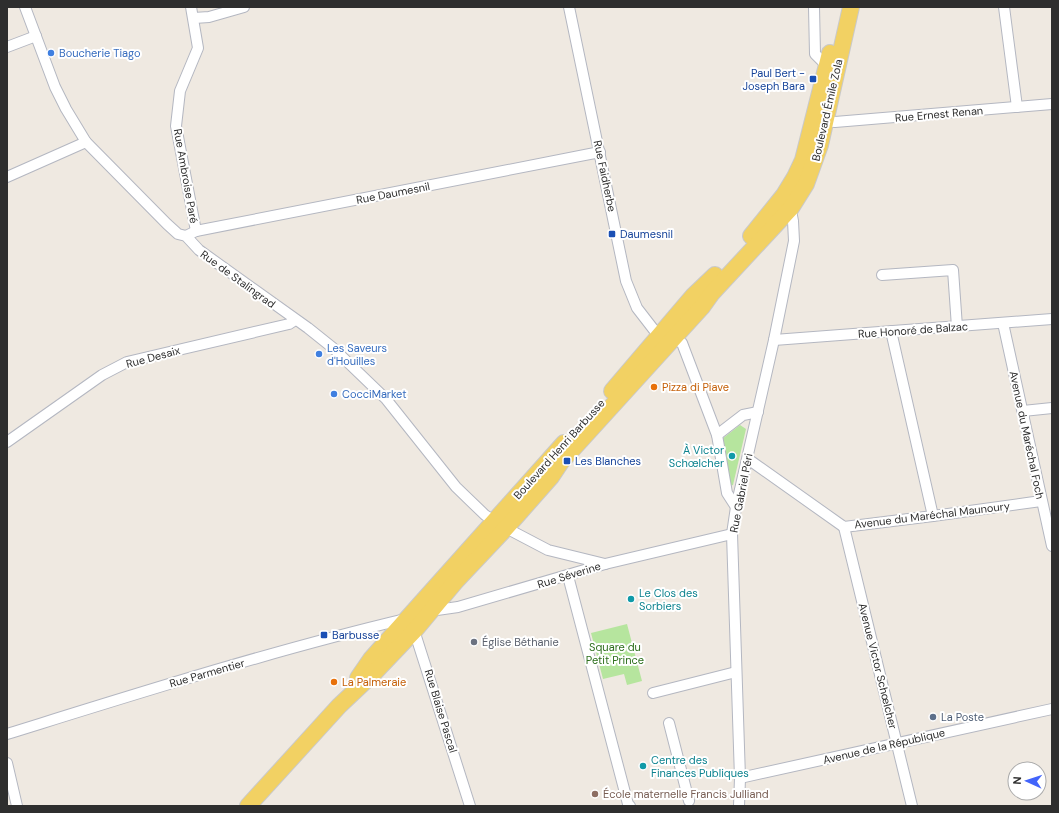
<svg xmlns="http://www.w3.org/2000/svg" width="1059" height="813" viewBox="0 0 1059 813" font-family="'DM Sans',sans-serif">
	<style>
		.green { fill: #b6e59e }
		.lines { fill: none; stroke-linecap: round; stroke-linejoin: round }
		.minor-casing { stroke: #b4b7c1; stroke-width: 12 }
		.primary-casing { stroke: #c9c9c9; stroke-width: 18 }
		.minor { stroke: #fff; stroke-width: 10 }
		.primary { stroke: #f2d163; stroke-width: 16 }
		.shop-dot { fill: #3f7fe0; stroke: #fff; stroke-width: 1.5 }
		.transit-dot { fill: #1a4fb4; stroke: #fff; stroke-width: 1.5 }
		.food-dot { fill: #e8710a; stroke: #fff; stroke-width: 1.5 }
		.culture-dot { fill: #0f9aa8; stroke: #fff; stroke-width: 1.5 }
		.worship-dot { fill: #6b7280; stroke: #fff; stroke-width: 1.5 }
		.service-dot { fill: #5c6f8a; stroke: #fff; stroke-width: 1.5 }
		.education-dot { fill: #8d6e63; stroke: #fff; stroke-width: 1.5 }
		.labels { text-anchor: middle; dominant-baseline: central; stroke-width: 4; stroke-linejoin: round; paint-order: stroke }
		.shop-label { font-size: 11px; fill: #366cbe; stroke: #fff; text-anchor: start }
		.transit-label { font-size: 11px; fill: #164399; stroke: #fff; text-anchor: start }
		.street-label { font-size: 11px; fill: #2e2e2e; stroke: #fff }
		.food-label { font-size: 11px; fill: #c56008; stroke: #fff; text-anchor: start }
		.culture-label { font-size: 11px; fill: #0d838f; stroke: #fff; text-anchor: start }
		.worship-label { font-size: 11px; fill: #5b616d; stroke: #fff; text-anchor: start }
		.park-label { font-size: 11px; fill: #2c6e1b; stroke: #fff }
		.service-label { font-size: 11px; fill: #4e5e75; stroke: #fff; text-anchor: start }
		.education-label { font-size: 11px; fill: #785e54; stroke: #fff; text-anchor: start }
	</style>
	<rect width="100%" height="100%" fill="#efe9e1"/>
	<g class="green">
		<path d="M740,425l6,4 -13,56 -3,1 -8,-47z"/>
		<path d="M627,624l15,57 -15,4 -3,-11 -21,5 -12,-46z"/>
	</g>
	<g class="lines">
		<g class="minor-casing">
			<g id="minor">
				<path d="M25,7l30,80 11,22 20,33 81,82 11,10 8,2 13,14 109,78 25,20 53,51 70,88 29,28 21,13 42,22 57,14"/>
				<path d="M191,7l7,41 -18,43 -4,35 20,105"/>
				<path d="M569,7l57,274 11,27 17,22 28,13 35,92 10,58 9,14"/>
				<path d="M814,7l1,47 12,12 1,4"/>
				<path d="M1004,7l13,100"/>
				<path d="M194,18l15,-1 35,-10"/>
				<path d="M7,47l29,-11"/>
				<path d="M820,121l15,1 217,-18"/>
				<path d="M7,177l79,-35"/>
				<path d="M186,236l10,-5 404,-79"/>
				<path d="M882,275l71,-5 4,57"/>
				<path d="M1003,323l49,223"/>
				<path d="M891,331l42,185"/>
				<path d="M774,340l278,-21"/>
				<path d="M1023,411l29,-3"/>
				<path d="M717,435l26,-20 15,-3"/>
				<path d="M7,442l95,-67 25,-13 162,-38 6,-4"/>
				<path d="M748,459l96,68 89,-11 108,-15"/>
				<path d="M844,527l68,279"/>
				<path d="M568,576l60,228 2,2"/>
				<path d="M430,611l28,-4 147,-43 127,-30"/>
				<path d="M413,627l57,179"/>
				<path d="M653,693l83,-21"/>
				<path d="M669,723l20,78"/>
				<path d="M7,734c132,-41 264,-83 398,-115"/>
				<path d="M7,763l10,43"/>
				<path d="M740,778l312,-69"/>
				<path d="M739,806l1,-28 -8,-244 4,-27 38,-167 20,-99 -1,-20 -3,-16"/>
			</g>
		</g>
		<g class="primary-casing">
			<g id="primary">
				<path d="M751,236l33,-41 11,-18 8,-17 27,-107"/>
				<path d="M612,391l81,-95 22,-21"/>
				<path d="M358,678l13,-19 193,-216"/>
				<path d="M248,806l91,-100 36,-34 40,-42 41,-49 50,-53 45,-51 10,-15 141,-155 10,-14 79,-85 15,-24 14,-39 31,-138"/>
			</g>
		</g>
		<use href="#minor" class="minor"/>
		<use href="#primary" class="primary"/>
	</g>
	<g class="shop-dot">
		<circle cx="51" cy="53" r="4"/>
		<circle cx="319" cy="354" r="4"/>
		<circle cx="334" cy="394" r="4"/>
	</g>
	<g class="transit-dot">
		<rect x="809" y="75" width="8" height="8" rx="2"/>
		<rect x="608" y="230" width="8" height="8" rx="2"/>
		<rect x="563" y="457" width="8" height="8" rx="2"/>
		<rect x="320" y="631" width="8" height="8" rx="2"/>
	</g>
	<g class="food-dot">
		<circle cx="654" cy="387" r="4"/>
		<circle cx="334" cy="682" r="4"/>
	</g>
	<g class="culture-dot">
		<circle cx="732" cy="456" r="4"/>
		<circle cx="631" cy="599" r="4"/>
		<circle cx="643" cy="766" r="4"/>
	</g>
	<circle class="worship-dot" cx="474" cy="642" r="4"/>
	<circle class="service-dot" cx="933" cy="717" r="4"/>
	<circle class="education-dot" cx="595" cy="794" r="4"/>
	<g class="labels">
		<g class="shop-label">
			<text x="59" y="53">Boucherie Tiago</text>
			<text x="327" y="348">Les Saveurs<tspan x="327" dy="13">d'Houilles</tspan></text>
			<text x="342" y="394">CocciMarket</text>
		</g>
		<g class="transit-label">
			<text x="805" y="73" text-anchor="end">Paul Bert -<tspan x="805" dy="13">Joseph Bara</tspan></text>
			<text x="620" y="234">Daumesnil</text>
			<text x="575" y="461">Les Blanches</text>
			<text x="332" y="635">Barbusse</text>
		</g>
		<g class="street-label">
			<text transform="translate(827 110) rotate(-77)">Boulevard Émile Zola</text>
			<text transform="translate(939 114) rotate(-5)">Rue Ernest Renan</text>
			<text transform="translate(186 176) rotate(80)">Rue Ambroise Paré</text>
			<text transform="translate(605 176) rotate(78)">Rue Faidherbe</text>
			<text transform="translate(393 193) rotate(-11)">Rue Daumesnil</text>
			<text transform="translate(238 279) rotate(36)">Rue de Stalingrad</text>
			<text transform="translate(913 330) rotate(-4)">Rue Honoré de Balzac</text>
			<text transform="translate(153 357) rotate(-15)">Rue Desaix</text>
			<text transform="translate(1027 435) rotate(78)">Avenue du Maréchal Foch</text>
			<text transform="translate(559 449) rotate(-48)">Boulevard Henri Barbusse</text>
			<text transform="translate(741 493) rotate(-79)">Rue Gabriel Péri</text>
			<text transform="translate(932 515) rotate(-7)">Avenue du Maréchal Maunoury</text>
			<text transform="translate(569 575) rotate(-17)">Rue Séverine</text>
			<text transform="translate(878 666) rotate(76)">Avenue Victor Schœlcher</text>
			<text transform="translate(207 673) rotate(-16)">Rue Parmentier</text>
			<text transform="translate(441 711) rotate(73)">Rue Blaise Pascal</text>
			<text transform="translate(884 746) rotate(-13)">Avenue de la République</text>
		</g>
		<g class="food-label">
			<text x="662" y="387">Pizza di Piave</text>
			<text x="342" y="682">La Palmeraie</text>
		</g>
		<g class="culture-label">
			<text x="724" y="450" text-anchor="end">À Victor<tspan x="724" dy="13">Schœlcher</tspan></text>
			<text x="639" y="593">Le Clos des<tspan x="639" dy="13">Sorbiers</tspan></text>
			<text x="651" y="760">Centre des<tspan x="651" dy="13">Finances Publiques</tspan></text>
		</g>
		<g class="worship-label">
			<text x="482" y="642">Église Béthanie</text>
		</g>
		<g class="park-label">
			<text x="615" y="647">Square du<tspan x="615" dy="13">Petit Prince</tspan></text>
		</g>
		<g class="service-label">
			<text x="941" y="717">La Poste</text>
		</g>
		<g class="education-label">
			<text x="603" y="794">École maternelle Francis Julliand</text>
		</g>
	</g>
	<rect width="1059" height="813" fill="none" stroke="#2e2e2e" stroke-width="16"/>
	<g transform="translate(1027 781) rotate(273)"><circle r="19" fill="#ffffff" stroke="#ababab"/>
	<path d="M0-3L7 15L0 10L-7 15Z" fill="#4264fb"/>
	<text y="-6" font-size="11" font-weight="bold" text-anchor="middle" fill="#2e2e2e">N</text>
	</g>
</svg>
